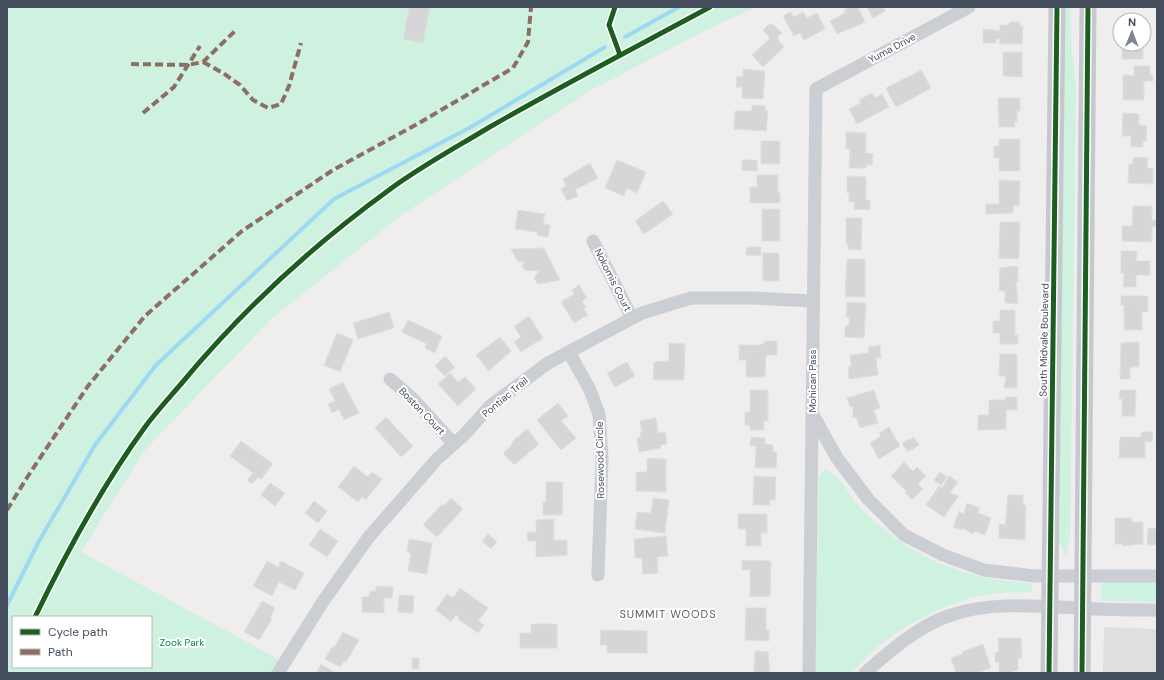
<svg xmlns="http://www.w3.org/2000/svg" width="1164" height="680" viewBox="0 0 1164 680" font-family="'DM Sans',sans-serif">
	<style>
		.education { fill: #e0dfe0 }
		.green { fill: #cff1df; fill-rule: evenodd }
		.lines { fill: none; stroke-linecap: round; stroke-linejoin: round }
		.stream { stroke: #9ed9f3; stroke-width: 4 }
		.building { fill: #d6d5d7; stroke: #e0dfe0 }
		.minor { stroke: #cbced2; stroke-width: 13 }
		.major { stroke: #c5c9ce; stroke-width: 17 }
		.quiet { stroke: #8d6e63; stroke-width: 4; stroke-dasharray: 8 4; stroke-linecap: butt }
		.cycleway-casing { stroke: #fff; stroke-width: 8 }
		.cycleway { stroke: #1b5e20; stroke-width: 5 }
		.labels { text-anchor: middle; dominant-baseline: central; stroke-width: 4; stroke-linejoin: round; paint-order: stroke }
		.street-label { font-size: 10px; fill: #434d5c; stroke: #fff }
		.park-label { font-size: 10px; fill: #0b8556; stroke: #fff }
		.neighbourhood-label { font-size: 11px; letter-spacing: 1px; fill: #585c62; stroke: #fff }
	</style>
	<rect width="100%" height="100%" fill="#efeded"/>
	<path class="education" d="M1104,627l53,2v44h-54z"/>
	<g class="green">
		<path d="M7,7h749l-52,24 -118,62 -184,122 -130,103 -128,133 -63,101 197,107 -7,14h-264zM13,617h138v50h-138z"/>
		<path d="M1064,7h6l2,47 4,31 -6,455 -4,17 -7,-17z"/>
		<path d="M825,470c17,6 23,25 35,37 47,50 104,73 171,76l1,9c-13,1 -29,0 -42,2 -52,10 -104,38 -138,79h-37l4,-198z"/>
		<path d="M1157,580v22l-50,-1 -6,-3v-9l2,-8z"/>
	</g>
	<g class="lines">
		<g class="stream">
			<path d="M625,37l54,-30"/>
			<path d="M7,605l31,-62 57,-98 61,-80 178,-166 137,-72 134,-80"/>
		</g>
	</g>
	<g class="building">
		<path d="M409,7h21l-7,36 -20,-4z"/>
		<path d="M850,7h8l7,15 -28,12 -7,-13 15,-8 -1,-3z"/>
		<path d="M867,7h16l2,4 -12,7z"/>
		<path d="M791,12l2,5 10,-5 4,6 10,-5 8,16 -21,11 -4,-7 -6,3 -11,-20z"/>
		<path d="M1009,22h11v4h3l-1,18h-23l1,-5h-4v4h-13v-14l17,2v-6h9z"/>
		<path d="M771,23l11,10 -5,5 7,9 -21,20 -11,-12 18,-17 -7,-8z"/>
		<path d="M1124,44h19v15h-21v-13z"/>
		<path d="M1003,52h19v25l-19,-1z"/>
		<path d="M1134,66h16v9h3v6h-9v19h-21v-25l11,1z"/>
		<path d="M743,69l22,2 -2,28 -21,-1v-11h-6l1,-11 6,1z"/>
		<path d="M921,70l10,18 -35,19 -10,-19z"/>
		<path d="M872,93l3,5 7,-4 7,13 -32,17 -8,-15 12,-6 -2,-3z"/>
		<path d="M998,98h22v13h-3v11h-3l1,5h-16z"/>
		<path d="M752,105l13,1v5h3l-2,20 -32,-2 1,-18h17z"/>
		<path d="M1123,113l16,1v11l8,1 -1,15h-3v6h-12v-11h-9z"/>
		<path d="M846,132l20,1v20l7,1 -1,11h-6v3h-17l1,-19h-4z"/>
		<path d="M999,139h21v32h-21v-13h-5v-12h5z"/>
		<rect x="761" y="141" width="19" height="23"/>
		<path d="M1133,157l15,1 -1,10h6v16l-25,-1 1,-19h4z"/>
		<path d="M617,160l29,12 -9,21 -10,-5 -3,8 -19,-8z"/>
		<path d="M742,160h15v11l-15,-1z"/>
		<path d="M590,163l8,15 -23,12 3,6 -11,5 -6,-12 5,-3 -3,-7z"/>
		<path d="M757,175h21v18h2v10h-30v-16h7z"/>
		<path d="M847,176l19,1v23h4v10l-16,-1 1,-7h-6v-9h-2z"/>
		<path d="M999,180l21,1 -1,25h-6v7l-27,1v-10h13z"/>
		<path d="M663,201l10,13 -29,20 -9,-13z"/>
		<path d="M1133,206h19v14h5v7h-5v15l-30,-1v-15h10z"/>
		<rect x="762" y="209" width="18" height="32"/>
		<path d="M518,210l27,4 -2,10 7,1 -2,12 -11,-2v-3l-22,-3z"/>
		<path d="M846,218h16l-1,32 -13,-1v-6h-2z"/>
		<path d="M1000,222h20l-1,37 -20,-1z"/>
		<path d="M747,247h14v9l-15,-1z"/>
		<path d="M544,248l16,32 -22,4 -4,-6 5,-7 -14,-1 -3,-4 3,-4h-7l-7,-13z"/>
		<path d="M1121,251h16l-1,10h14v14h-14v12h-13l1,-14h-3z"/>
		<rect x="763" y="253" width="16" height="28"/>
		<path d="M847,259h18v38h-20z"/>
		<path d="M1015,266l3,1v15h-2l2,22 -13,-1v-12h-6l1,-23z"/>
		<path d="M579,285l8,13 -5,3 4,6 -3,1 5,7 -14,8 -13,-21 13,-8 -2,-4z"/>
		<path d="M1121,296h27v16h-6v18h-18v-25h-3z"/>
		<path d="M847,302l19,1 -2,35 -19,-1v-11h4v-9h-3z"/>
		<path d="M1000,310h15v25h3v9h-18v-11h-7v-12h7z"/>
		<path d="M389,312l5,16 -36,11 -5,-16z"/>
		<path d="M529,316l14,22 -22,14 -7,-10 7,-5 -7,-11z"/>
		<path d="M408,320l34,16 -7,17 -10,-5 2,-4 -25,-12z"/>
		<path d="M337,333l16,7 -13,32 -16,-7z"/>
		<path d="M500,337l11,14 -22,20 -13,-16z"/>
		<path d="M764,341h13v14h-11l-1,22h-19v-17h-7v-15h22v-1h3z"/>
		<path d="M1139,342v25h-9v12h-10l1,-36z"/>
		<path d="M669,343l16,1 -1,36h-31l1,-18 15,-1z"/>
		<path d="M880,345l1,13h-5l2,17 -29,4 -1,-12h3l-1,-12 19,-2 -1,-6z"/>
		<path d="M1000,354h17v34h-13l2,-12h-7z"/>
		<path d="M445,356l10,11 -10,9 -10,-10z"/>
		<path d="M627,362l8,14 -20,11 -8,-14z"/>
		<path d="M450,373l8,9 7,-5 11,12 -18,17 -20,-22z"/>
		<path d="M343,382l16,31 -15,7 -5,-11 -7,4 -4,-9 7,-3 -6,-12z"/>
		<path d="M750,390h18v31h-4v9h-14v-5h-5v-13h5z"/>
		<path d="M874,390l6,18 -6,2 4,13 -18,5 -4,-11 -3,1v-12l-3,1 -3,-9z"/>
		<path d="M1120,390h16l-1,26h-13v-17h-3z"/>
		<path d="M1005,397h12v13h-11v19l-28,1v-15h11v-15h16z"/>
		<path d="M558,403l10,13 -7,5 15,17 -15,12 -24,-30z"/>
		<path d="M386,417l27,29 -12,11 -26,-29z"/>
		<path d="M656,418l2,15 7,-1 2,12 -7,1 1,3 -22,4 -2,-14 4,-1 -1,-5h2l-2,-11z"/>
		<path d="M889,427l11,19 -21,13 -9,-16 11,-7 -2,-3z"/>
		<path d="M527,429l12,15 -25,21 -11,-12 9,-8 -1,-1 4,-5z"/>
		<path d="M1141,432h12l-1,10 -7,-1v17h-26l1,-21h21z"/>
		<path d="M751,437l14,1v6l8,1v7h4l-1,16h-21l1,-22h-6z"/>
		<path d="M914,437l5,8 -11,7 -6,-9z"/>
		<path d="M241,441l32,23 -12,15 -3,-2 -6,7 -5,-4 6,-7 -23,-17z"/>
		<path d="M647,458l19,1v33l-30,-1v-19h11z"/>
		<path d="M904,462l9,9 4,-4 9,9 -8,8 5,5 -11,11 -7,-7 2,-1 -16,-16z"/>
		<path d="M354,466l14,11 4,-5 10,7 -16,21 -4,-3 -4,5 -20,-15z"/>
		<path d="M940,472l7,5 -6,8 -7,-5z"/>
		<path d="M754,476l22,1 -1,23 -5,-1v6h-17z"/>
		<path d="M949,476l9,6 -8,11 9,3 -15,21 -18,-12 13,-19 3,2z"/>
		<path d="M546,482h17l-1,33h-19v-13h3z"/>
		<path d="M270,483l15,10 -10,13 -14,-11z"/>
		<path d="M1008,495h15v10h3l-1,35 -26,-2v-14l6,1z"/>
		<path d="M451,498l12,11 -26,28 -14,-12 19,-21 2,2z"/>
		<path d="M653,498l16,2 -4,33 -30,-4 2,-17 14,1z"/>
		<path d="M314,501l13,10 -9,12 -13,-10z"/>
		<path d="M967,503l13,5 -2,5 13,5 -6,17 -11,-4 -1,3 -11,-6v2l-9,-3 6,-15 5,2z"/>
		<path d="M738,514h29v19h-6v13h-15v-17h-8z"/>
		<path d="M1115,518h17v4h11v22l-21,2v-2h-7z"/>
		<path d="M554,519v21h13v15l-31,2v-16h-8l-1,-9h9v-12z"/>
		<path d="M1148,528l9,1v16h-10z"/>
		<path d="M320,529l18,12 -11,16 -18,-12z"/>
		<path d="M488,534l9,8 -6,7 -9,-8z"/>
		<path d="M666,536l2,20 -11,1 1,16 -15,1 -1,-16h-7l-1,-19z"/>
		<path d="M409,539l23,4 -5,31 -19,-3 3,-18 -4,-1z"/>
		<path d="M742,560l29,1 -1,35 -20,1v-27h-8z"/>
		<path d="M267,561l11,6 3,-6 23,12 -9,17 -16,-8 -7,14 -19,-10z"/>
		<path d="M376,586l17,1 -1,11h-8v15l-22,-1v-15h6l3,-6h5z"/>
		<path d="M460,588l28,20 -10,13 6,4 -6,8 -20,-14 1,-2 -3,-2 -5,7 -15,-12 11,-16 6,4z"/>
		<path d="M399,595l15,1 -1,17 -15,-1z"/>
		<path d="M262,601l13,7 -5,10 2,1 -13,21 -15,-8z"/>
		<path d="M746,608h20v22h3v11l-24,-1z"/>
		<path d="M531,624h26v24h-37v-15h11z"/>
		<path d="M601,630l46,1v22h-40v-8h-7z"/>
		<path d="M343,632l16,8 -13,22 -2,-1 -4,6 -15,-8 7,-12 2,1z"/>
		<path d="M998,638h23l1,20h-4v12l-5,1v2h-14v-11h-4v-9l4,-1z"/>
		<path d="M983,644l8,24 -16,5h-19l-5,-15 12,-4 -1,-2z"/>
		<path d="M755,651l13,1 2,21h-16z"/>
		<rect x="412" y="658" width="7" height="11"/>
		<path d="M321,664l15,9h-20z"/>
	</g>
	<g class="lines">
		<g class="minor">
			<path d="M593,241l39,77"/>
			<path d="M569,352l21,38 9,24 3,44 -4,117"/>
			<path d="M390,379l22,19 42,46"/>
			<path d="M813,415l24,43 31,41 36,36 39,20 41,15 51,6h122"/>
			<path d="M278,673l46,-73 44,-62 69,-79 28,-25 25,-28 58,-43 94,-50 49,-15h62l60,3"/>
			<path d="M809,673l7,-584 153,-82"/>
			<path d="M865,673c24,-21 52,-46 83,-57 42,-15 89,-10 133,-8 25,2 51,2 76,2"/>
		</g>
		<g class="major">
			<path d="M1049,673l8,-666"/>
			<path d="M1082,673l6,-666"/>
		</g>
		<g class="quiet">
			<path d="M203,62l20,11 17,12 13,15 15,8 13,-4 8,-18 12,-43"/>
			<path d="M131,64l57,1 15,-3 33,-32"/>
			<path d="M143,113l31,-26 26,-41"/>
			<path d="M7,510l21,-34 60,-90 57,-70 97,-85 91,-61 86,-47 94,-55 15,-26 3,-35"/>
		</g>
		<g class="cycleway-casing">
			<g id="cycleway">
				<path d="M615,7l-6,18 11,30"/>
				<path d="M35,617c32,-66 67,-131 110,-190 11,-15 24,-29 36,-43 61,-74 131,-138 208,-194 31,-23 66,-42 99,-62 73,-42 148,-81 222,-121"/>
				<path d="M1049,673l8,-666"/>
				<path d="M1082,673l6,-666"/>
			</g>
		</g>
		<use href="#cycleway" class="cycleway"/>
	</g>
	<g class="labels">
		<g class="street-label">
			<text transform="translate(892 48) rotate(-28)">Yuma Drive</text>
			<text transform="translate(613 280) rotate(63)">Nokomis Court</text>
			<text transform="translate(1044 340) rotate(-89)">South Midvale Boulevard</text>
			<text transform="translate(812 381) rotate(-90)">Mohican Pass</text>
			<text transform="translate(505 397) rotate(-40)">Pontiac Trail</text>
			<text transform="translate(422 411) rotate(46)">Boston Court</text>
			<text transform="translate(600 460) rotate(-91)">Rosewood Circle</text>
		</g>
		<g class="park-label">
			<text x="182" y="642">Zook Park</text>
		</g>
		<g class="neighbourhood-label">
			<text x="668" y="614">SUMMIT WOODS</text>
		</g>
	</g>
	<rect width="1164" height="680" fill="none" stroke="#434d5c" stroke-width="16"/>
	<rect x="12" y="616" width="140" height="52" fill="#ffffff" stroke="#b4b8be"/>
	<rect x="20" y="629" width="20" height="6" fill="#1b5e20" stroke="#b4b8be"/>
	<text x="48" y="636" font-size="12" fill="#434d5c">Cycle path</text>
	<rect x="20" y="649" width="20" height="6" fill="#8d6e63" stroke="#b4b8be"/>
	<text x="48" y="656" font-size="12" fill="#434d5c">Path</text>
	<g transform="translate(1132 32) rotate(1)"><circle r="19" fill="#ffffff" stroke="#b4b8be"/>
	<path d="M0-3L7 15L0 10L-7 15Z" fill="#7f858f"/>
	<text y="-6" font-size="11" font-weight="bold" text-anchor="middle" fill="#434d5c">N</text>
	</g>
</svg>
